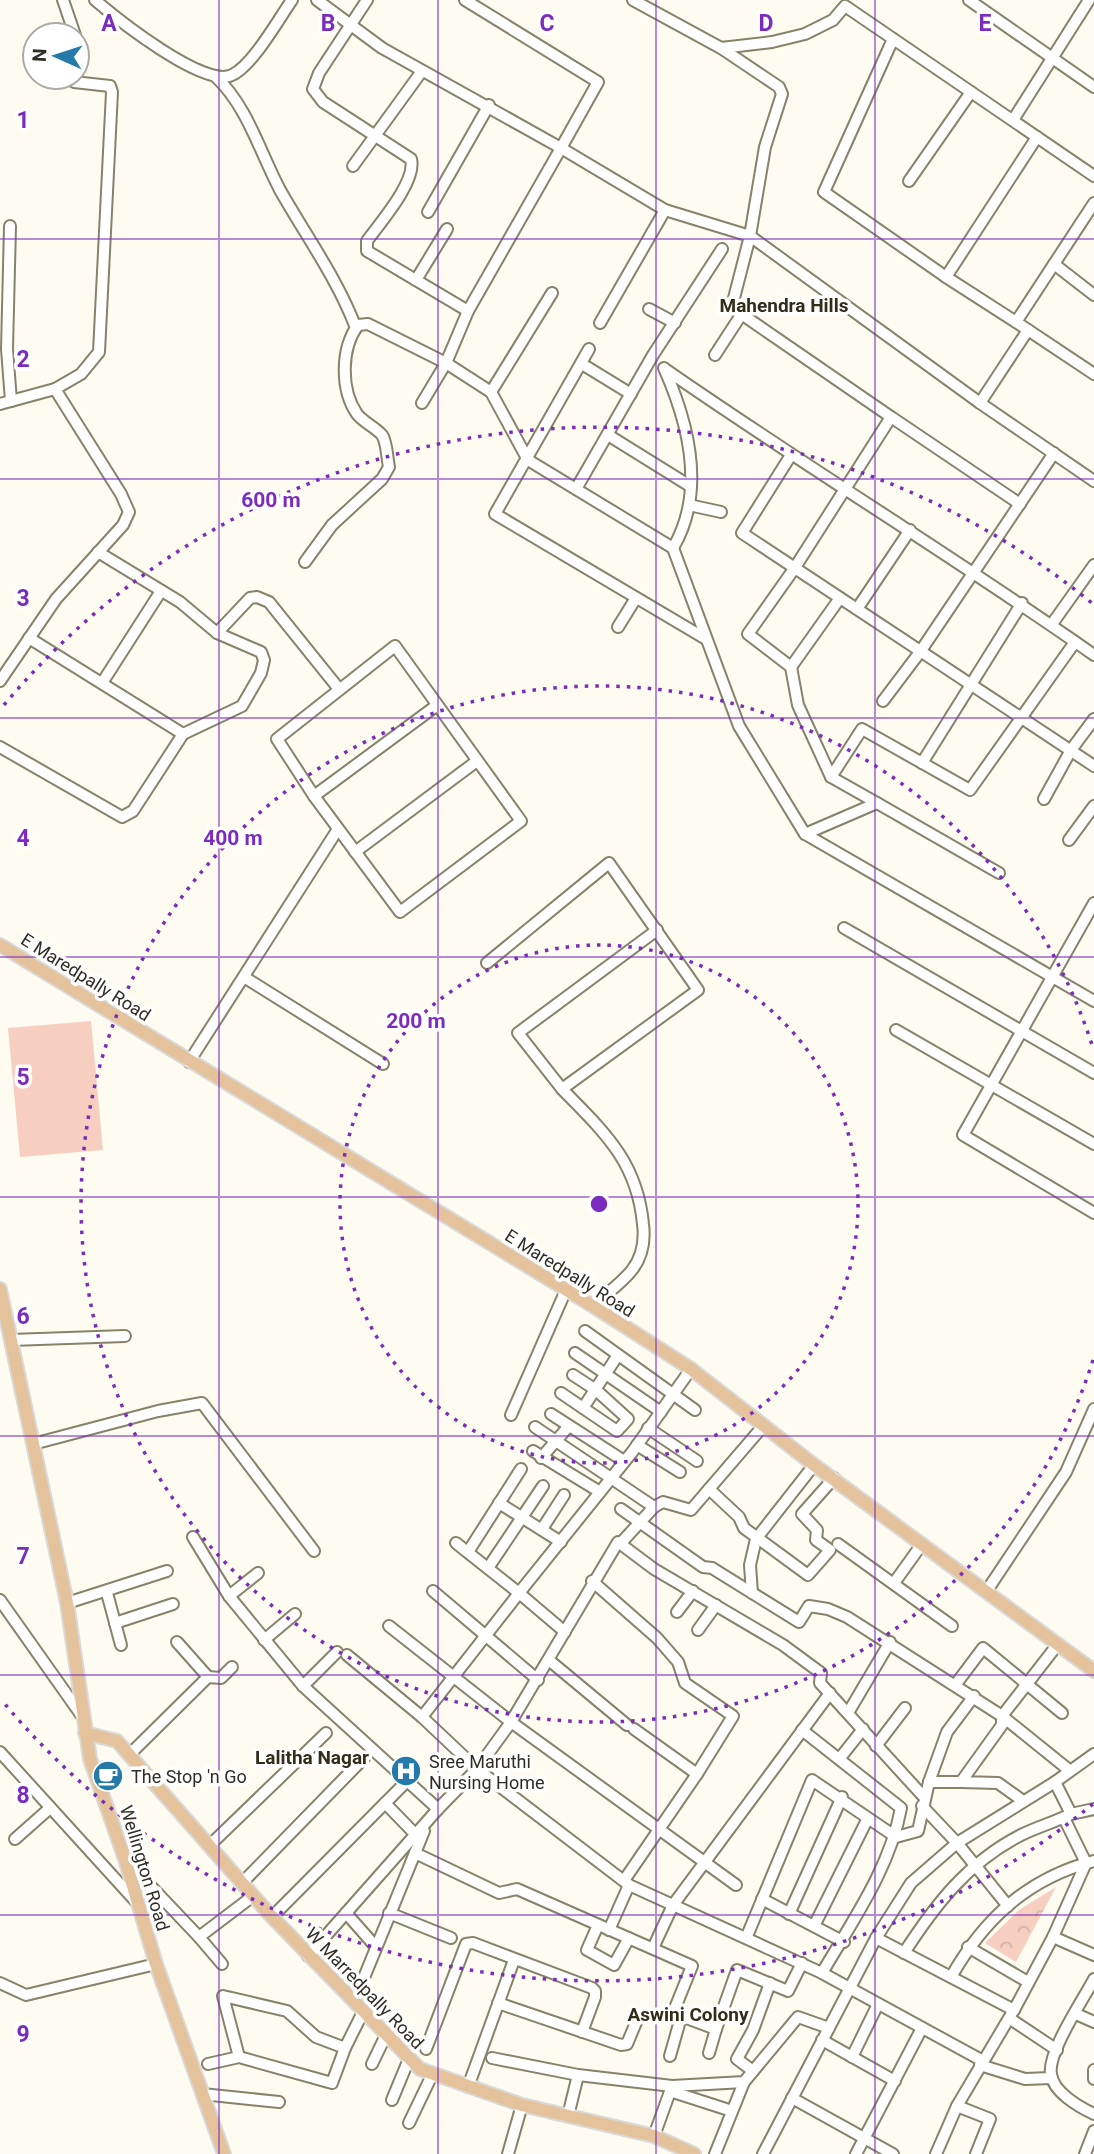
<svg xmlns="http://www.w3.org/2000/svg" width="1094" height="2154" viewBox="0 0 1094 2154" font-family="Roboto,sans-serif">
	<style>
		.grass { fill: #f6cfc1 }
		.park { fill: url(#park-crowns) }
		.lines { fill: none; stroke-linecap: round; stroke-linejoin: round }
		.minor-casing { stroke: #87826a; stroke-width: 14 }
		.major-casing { stroke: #dad9d8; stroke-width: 16 }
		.minor { stroke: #fff; stroke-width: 10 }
		.major { stroke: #e3c29c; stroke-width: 12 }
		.grid { fill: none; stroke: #7b2cbf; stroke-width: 2; stroke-opacity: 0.55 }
		.ring { fill: none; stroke: #7b2cbf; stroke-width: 3.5; stroke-dasharray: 3.5 7 }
		.labels { text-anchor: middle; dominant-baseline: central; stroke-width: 7; stroke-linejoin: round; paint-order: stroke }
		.street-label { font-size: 18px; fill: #302e24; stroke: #fff }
		.poi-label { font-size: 18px; fill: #302e24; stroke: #fff; text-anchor: start }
		.neighbourhood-label { font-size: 19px; font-weight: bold; fill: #322d19; stroke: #fff }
		.grid-label { font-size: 23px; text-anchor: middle; font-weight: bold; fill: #7b2cbf; stroke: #fff; stroke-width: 7; stroke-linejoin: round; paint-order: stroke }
		.centre { fill: #7b2cbf; stroke: #fff; stroke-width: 3.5 }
		.ring-label { font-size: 21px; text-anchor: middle; font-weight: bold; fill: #7b2cbf; stroke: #fff; stroke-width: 7; stroke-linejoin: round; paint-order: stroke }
	</style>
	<defs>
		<pattern id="park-crowns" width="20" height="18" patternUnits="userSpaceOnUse" patternTransform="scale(1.75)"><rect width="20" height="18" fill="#f6cfc1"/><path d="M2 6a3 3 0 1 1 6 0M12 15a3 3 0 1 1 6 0" fill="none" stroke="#d3b2a6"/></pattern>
	</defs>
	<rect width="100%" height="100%" fill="#fefcf1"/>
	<path class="grass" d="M91,1021l12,129 -83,7 -12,-129z"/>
	<path class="park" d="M1056,1887l-40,75 -31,-19 34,-33z"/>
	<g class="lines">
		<g class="minor-casing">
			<g id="minor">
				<path d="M63,0l12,35"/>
				<path d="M95,0c22,19 110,89 137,75 21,-10 46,-55 60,-75"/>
				<path d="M317,0l65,48 179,100 37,-66 -133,-82"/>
				<path d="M367,0l-48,73 -6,16 10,13 88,57c6,22 -31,64 -44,82v10l101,60"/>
				<path d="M633,0l88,48 51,-6 33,-8 28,-14 12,-14 249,170"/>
				<path d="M969,0l125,87"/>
				<path d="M893,39l-69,153 122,85"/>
				<path d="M721,48l58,39 3,7 -17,53 -15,89 -17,66 4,9 154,106"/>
				<path d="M216,77c31,29 44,75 64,113 26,46 57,88 76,138"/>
				<path d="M1013,120l76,-120"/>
				<path d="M1037,137l-91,140 70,45 78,-119"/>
				<path d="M353,166l69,-95"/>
				<path d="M909,181l62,-89"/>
				<path d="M665,210l85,26 230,167 114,78"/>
				<path d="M428,212l61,-107"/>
				<path d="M10,226l-3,123 4,52"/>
				<path d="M1054,264l40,31"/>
				<path d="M416,280l31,-51"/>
				<path d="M649,309l26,14"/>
				<path d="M1016,322l78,52"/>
				<path d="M589,349l-94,165 211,125"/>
				<path d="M715,355l26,-40"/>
				<path d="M582,364l49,30"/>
				<path d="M664,368c25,56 42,124 9,180"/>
				<path d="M665,369c141,98 288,187 429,286"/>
				<path d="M55,389l26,-15 18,-22 13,-260 -2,-6 -36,-4 -4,-5"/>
				<path d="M491,392l61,-99"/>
				<path d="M422,403l24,-40 22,-52 93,-163 104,62 -65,113"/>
				<path d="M980,403l48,-73"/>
				<path d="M0,404l55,-15 66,105 8,18 -6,13 -67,74 -56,82"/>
				<path d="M608,435l82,51"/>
				<path d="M791,455l-49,78 352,233"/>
				<path d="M576,489l77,-134 69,-106"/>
				<path d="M689,505l32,7"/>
				<path d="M305,562l27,-37 50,-46 7,-12c-2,-9 -2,-25 -7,-32 -7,-8 -19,-13 -25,-21 -17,-25 -16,-66 1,-89l10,-1 78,39 45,29 37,68 145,88 66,178 66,108"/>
				<path d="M857,609l53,-79"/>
				<path d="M1052,624l42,-59"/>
				<path d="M618,627l18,-29"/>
				<path d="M217,633l33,-35 7,-1 12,5 70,87"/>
				<path d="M29,638l154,96 59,-28 19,-33 3,-13 -3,-8 -44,-19 -37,-31 -82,-50"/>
				<path d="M1075,642l-105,148 -108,-61 -31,48 46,26 -72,31 289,167"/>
				<path d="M395,646l126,175 -121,91 -86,-116 -37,-57z"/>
				<path d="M791,667l49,-69"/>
				<path d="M102,683l59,-92"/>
				<path d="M883,701l37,-49 134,-199"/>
				<path d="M0,747l122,70 11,-6 50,-77"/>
				<path d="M922,763l100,-160"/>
				<path d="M831,777l-33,-72 -7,-38 -43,-33 46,-65 97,-152 129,87"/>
				<path d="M314,796l122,-90"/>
				<path d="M1044,799l27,-49 23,-31"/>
				<path d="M877,803l122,70"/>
				<path d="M1069,840l25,-34"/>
				<path d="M355,852l122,-91"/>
				<path d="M1094,903l-131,232 131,78"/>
				<path d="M844,928l250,145"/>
				<path d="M487,963l122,-100 89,127 -136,99c42,43 75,72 81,135 2,16 0,32 -11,46 -10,13 -26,24 -39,36"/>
				<path d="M244,977l139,87"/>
				<path d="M896,1030l198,114"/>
				<path d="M189,1062l149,-233"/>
				<path d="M562,1089l-44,-56 139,-103"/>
				<path d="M585,1331l110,79"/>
				<path d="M11,1340l114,-4"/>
				<path d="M575,1353l86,59"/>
				<path d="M561,1393l56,38 11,-12 -32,-29 -23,-15"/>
				<path d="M583,1408l35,-53"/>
				<path d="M551,1414l73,47"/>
				<path d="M511,1415l55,-125"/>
				<path d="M535,1427l119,80"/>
				<path d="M648,1428l49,33"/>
				<path d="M33,1444l125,-33 44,-8 112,148"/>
				<path d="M637,1445l43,27"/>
				<path d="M533,1451l67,41"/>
				<path d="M541,1458l27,-31"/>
				<path d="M709,1489l30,28 5,11 64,47 22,-25 -14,-10 1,-10 -15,-16 32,-36"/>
				<path d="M499,1503l62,39"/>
				<path d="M621,1509l82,58 9,1 87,54 10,-16 19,3 19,8 155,99 56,-72"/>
				<path d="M542,1529l22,-34"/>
				<path d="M193,1537l36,59 74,90 135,123 -92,104"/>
				<path d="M456,1543l63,50 114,-142 58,-82"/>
				<path d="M620,1544l34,-37 9,-5 28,8 73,-85"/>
				<path d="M838,1544l114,82"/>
				<path d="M468,1552l53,-83"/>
				<path d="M488,1568l55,-82"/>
				<path d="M592,1581l65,57 21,24 7,21 48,33 -36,58 -63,-45"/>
				<path d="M894,1583l28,-39"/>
				<path d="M433,1591l105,89"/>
				<path d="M986,1592l80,-120 28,-63"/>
				<path d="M107,1593l14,52"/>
				<path d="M752,1593l-2,-28 6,-26 58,-74"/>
				<path d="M229,1596l29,-23"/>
				<path d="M0,1600l82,116"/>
				<path d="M67,1603l100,-32"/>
				<path d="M677,1612l16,-21"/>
				<path d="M115,1623l58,-19"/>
				<path d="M389,1626l122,96 225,163"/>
				<path d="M698,1630l18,-25"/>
				<path d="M264,1640l31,-26"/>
				<path d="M177,1642l31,35"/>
				<path d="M347,1655l75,62 97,-124 46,39"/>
				<path d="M550,1661l77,64"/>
				<path d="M956,1684l27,-36 79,65"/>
				<path d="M303,1686l34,-34"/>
				<path d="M848,1713l42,-71"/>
				<path d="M422,1717l55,52 152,116"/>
				<path d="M802,1730l99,78c-11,60 -48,112 -79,165"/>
				<path d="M876,1746l29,-38"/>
				<path d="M0,1752l139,153"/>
				<path d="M1094,1754l-39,28 16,32 23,-5"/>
				<path d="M129,1755l79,-78 13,1 11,-11"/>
				<path d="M840,1758l23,-29"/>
				<path d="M929,1782l18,-50 27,-36"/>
				<path d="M1023,1801l-25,-18 -37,-1 41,-57v-9l67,54"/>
				<path d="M385,1803l31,32"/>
				<path d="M922,1806l35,37 51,63"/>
				<path d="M438,1809l39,-40 34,-47 107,-180 36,27 129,76 38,28 -1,10 103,113"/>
				<path d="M15,1839l35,-31"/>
				<path d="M210,1845l116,-112"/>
				<path d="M415,1853l84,40 18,-4 175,77 -19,47 43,16 -7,24"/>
				<path d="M126,1860l73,77"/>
				<path d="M625,1879l72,-105"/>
				<path d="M242,1883l122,-125"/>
				<path d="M762,1899l82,43"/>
				<path d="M389,1913l62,25"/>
				<path d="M789,1914l53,-117"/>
				<path d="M272,1917l135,-136"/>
				<path d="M598,1925l-11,25 27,15 15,-27"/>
				<path d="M814,1926l53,-106"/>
				<path d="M609,1930l20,-45 193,88 161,88"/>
				<path d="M747,1936l65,-156 84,57 22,-6 11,-49h32"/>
				<path d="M1053,1937l41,18"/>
				<path d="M876,1938l138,72 -3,4"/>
				<path d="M968,1947l60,35"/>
				<path d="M653,1948l20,-43 157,-212"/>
				<path d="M904,1953c31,-48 64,-91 117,-118 16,-8 34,-13 50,-21"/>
				<path d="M308,1956l38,-43 30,34"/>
				<path d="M222,1964l-23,-27 54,-41"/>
				<path d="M951,1977c33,-58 77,-99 143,-116"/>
				<path d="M1094,1979c-11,21 -47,74 -43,95 2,18 28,33 43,40"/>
				<path d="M0,1983l26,12 130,-31"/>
				<path d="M354,2002l70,-171"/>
				<path d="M498,2003l123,42 6,-1 10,-24"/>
				<path d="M1014,2010l39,-73 33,-74 -22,-45"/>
				<path d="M1076,2014l18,8"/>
				<path d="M716,2029l21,-59 51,21 14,-28"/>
				<path d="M822,2040l73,41"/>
				<path d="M426,2049l40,-105 7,-1 119,45 3,3v6l-13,35"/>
				<path d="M670,2056l11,-39"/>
				<path d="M239,2057l-16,-61 64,15 29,26 29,11"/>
				<path d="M852,2057l26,-53"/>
				<path d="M492,2058l86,17 94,11 72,-4 54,-65 31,11"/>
				<path d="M208,2064l31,-7 93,26 13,-35 18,-36"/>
				<path d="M372,2064l14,-29"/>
				<path d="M980,2065l45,14 26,-1"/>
				<path d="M1094,2070v9"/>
				<path d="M753,2071l-16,-12 16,-29 17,-47"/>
				<path d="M468,2087l46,-127"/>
				<path d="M670,2091l62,20"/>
				<path d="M202,2094l77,8"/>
				<path d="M792,2098l101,56"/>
				<path d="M392,2100l17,-41"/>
				<path d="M957,2106l33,13 -14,35"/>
				<path d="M568,2116l10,-41"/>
				<path d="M409,2123l23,-48"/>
				<path d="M654,2136l18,-50"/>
				<path d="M508,2154l14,-49"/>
				<path d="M715,2154l29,-72"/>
				<path d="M763,2154l113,-216 35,-55 46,-40 98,-61"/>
				<path d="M856,2154l66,-126"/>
				<path d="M936,2154l21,-48 52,-88 48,32"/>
				<path d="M1085,2154l9,-23"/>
			</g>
		</g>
		<g class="major-casing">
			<g id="major">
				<path d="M0,945l593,361 98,63 123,96 280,206"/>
				<path d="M0,1289l67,314 23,156 35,100 31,105 68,190"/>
				<path d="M85,1733l32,8 155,176 148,152 102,36 132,31 40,18"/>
			</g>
		</g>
		<use href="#minor" class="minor"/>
		<use href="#major" class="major"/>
	</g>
	<path class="grid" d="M219,0v2154M438,0v2154M656,0v2154M875,0v2154M0,239h1094M0,479h1094M0,718h1094M0,957h1094M0,1197h1094M0,1436h1094M0,1675h1094M0,1915h1094"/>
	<g class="ring">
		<circle cx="599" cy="1204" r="259"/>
		<path d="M1093 1360A518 518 0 1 1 1093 1048"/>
		<path d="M1093 1804A777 777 0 0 1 4 1703M4 705A777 777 0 0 1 1093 604"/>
	</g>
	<defs>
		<g id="hospital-disc" transform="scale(1.575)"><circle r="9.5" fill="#247aa9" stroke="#fff"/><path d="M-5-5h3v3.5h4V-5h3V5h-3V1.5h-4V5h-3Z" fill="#fff"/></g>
		<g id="cafe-disc" transform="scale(1.575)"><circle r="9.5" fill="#247aa9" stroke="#fff"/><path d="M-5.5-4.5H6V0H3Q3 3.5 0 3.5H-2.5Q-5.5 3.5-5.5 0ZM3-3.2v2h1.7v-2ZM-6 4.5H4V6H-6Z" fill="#fff"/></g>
	</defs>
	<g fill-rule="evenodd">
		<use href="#hospital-disc" x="406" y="1771"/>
		<use href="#cafe-disc" x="108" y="1776"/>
	</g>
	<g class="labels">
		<g class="street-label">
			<text transform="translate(86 977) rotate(32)">E Maredpally Road</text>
			<text transform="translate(570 1273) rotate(32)">E Maredpally Road</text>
			<text transform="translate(145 1868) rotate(73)">Wellington Road</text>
			<text transform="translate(365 1988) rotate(46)">W Marredpally Road</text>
		</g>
		<g class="poi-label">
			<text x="429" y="1761">Sree Maruthi<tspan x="429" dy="21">Nursing Home</tspan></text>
			<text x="131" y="1776">The Stop 'n Go</text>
		</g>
		<g class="neighbourhood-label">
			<text x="784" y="305">Mahendra Hills</text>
			<text x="312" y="1757">Lalitha Nagar</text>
			<text x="688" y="2014">Aswini Colony</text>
		</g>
	</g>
	<g class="grid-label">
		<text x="109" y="31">A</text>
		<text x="328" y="31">B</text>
		<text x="547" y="31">C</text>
		<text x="766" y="31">D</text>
		<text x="985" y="31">E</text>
		<text x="23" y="128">1</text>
		<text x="23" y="367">2</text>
		<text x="23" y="606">3</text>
		<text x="23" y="846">4</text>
		<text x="23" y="1085">5</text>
		<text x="23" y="1324">6</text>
		<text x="23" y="1564">7</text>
		<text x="23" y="1803">8</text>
		<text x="23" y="2042">9</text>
	</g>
	<circle cx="599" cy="1204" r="10" class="centre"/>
	<g class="ring-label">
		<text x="271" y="507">600 m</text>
		<text x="233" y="845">400 m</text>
		<text x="416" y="1028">200 m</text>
	</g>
	<g transform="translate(56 56) rotate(273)"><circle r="33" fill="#ffffff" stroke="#acaba7" stroke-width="2"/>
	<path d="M0-5L12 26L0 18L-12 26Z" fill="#247aa9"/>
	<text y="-10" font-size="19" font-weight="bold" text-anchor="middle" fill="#302e24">N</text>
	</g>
</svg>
